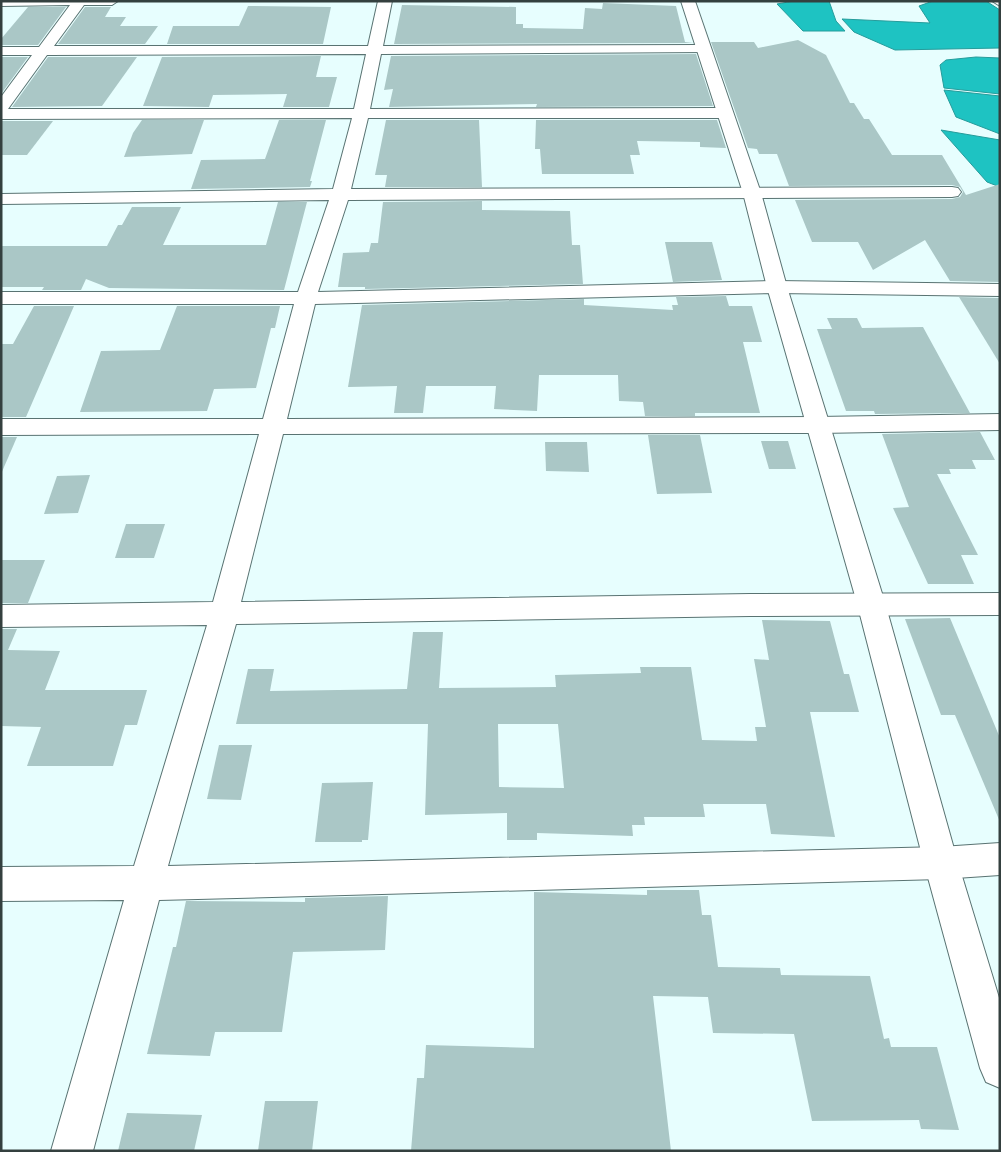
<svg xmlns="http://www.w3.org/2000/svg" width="1001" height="1152" viewBox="0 0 1001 1152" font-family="'Fira Sans',sans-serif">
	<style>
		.water { fill: #1ec3c2; stroke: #259c9b }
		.building { fill: #aac7c6; fill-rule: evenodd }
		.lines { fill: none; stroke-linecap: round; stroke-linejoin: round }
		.minor-casing { stroke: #597372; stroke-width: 2 }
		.tertiary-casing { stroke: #597372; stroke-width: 2 }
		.minor { fill: #fff; fill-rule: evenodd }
		.tertiary { fill: #fff; fill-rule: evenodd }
	</style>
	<rect width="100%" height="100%" fill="#e7fefe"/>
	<g class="water">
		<path d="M794,1h35l7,20 9,10h-42l-26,-27z"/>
		<path d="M933,1h53l14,9v38l-105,2 -41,-18 -12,-13 88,4 -11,-17z"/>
		<path d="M976,57l24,1v36l-56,-6 -4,-23 6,-5z"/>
		<path d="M944,90l56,6v38l-44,-17z"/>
		<path d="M941,130l59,10v47l-13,-5z"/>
	</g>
	<g class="building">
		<path d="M603,3l73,3 9,36 8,1 -299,1 8,-39 114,2v17h7v4l60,1 2,-21 17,1z"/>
		<path d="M248,6l83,1 -8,37h-156l6,-18h66z"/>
		<path d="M28,7h38l-28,38h-37v-6z"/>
		<path d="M85,7h26l-6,10h21l-6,9h38l-13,18h-87z"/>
		<path d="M798,40l28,15 24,48h4l10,16h5l23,36h50l24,40 34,-11v98l-50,-1 -25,-41 -52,30 -15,-28h-46l-17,-42 157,-1 8,-2 3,-5 -3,-5 -8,-2 -163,1 -12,-32h-18l-2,-5 -9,-1 -37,-106h43l4,6z"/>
		<path d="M696,54l17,52 -177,1 1,-3 -148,3 4,-18 -9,1 7,-34z"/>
		<path d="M321,56l-5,21h21l-8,30h-46l4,-13 -74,1 -4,12 -66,-1 19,-49z"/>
		<path d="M1,57h27l-27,37z"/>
		<path d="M48,57h89l-35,49 -90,1z"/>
		<path d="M142,120h62l-12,34 -68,3 9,-24z"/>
		<path d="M279,120h47l-16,61h2l-2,6 -119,2 10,-29 64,-1z"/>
		<path d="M386,120h93l3,67h-97l2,-12h-12z"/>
		<path d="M536,120h181l9,28 -26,-1v-5l-63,-1 3,14h-10l4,19h-92l-2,-25h-5z"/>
		<path d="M1,121h52l-26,34h-26z"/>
		<path d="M482,201v9l88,1 2,34h8l3,39 -218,5v-2h-27l5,-34 26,-1 2,-9h7l5,-41z"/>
		<path d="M278,202h29l-23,88 -175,-2 -23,-9 -5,11h-39l2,-3h-43v-41h106l11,-21h4l10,-18h49l-18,38h103z"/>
		<path d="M665,242h47l10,38 -49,2z"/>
		<path d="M726,296l3,10h23l10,36h-19l17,71h-65v3h-50l-2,-14 -24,-1 -1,-26h-79l-2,36 -43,-2 2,-23h-70l-3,27h-29l3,-27 -49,1 14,-82 222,-6v6l89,5 -1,-5h6l-2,-8z"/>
		<path d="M959,297l41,1v66z"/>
		<path d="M34,306h40l-48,111h-25v-73h12z"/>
		<path d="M177,306h103l-5,22h-4l-15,60 -42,1 -7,22 -127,1 21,-61 59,-1z"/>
		<path d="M827,318h30l5,10 61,-1 47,86 -95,1 -1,-3h-28l-29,-82h15z"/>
		<path d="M980,432l15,28h-23l4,9h-27l2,5h-14l41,81h-17l13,29h-46l-35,-76 16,-1 -27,-73z"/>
		<path d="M648,435h52l12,58 -55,1z"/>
		<path d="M1,437h16l-16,37z"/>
		<path d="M761,441h27l8,28h-27z"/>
		<path d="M545,442h42l2,30 -43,-1z"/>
		<path d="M90,475l-12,38 -34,1 13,-38z"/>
		<path d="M126,524h39l-11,34h-39z"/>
		<path d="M1,560h44l-17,43h-27z"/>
		<path d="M950,618l50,120v84l-45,-107h-14l-36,-96z"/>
		<path d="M762,620l68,1 14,53h5l10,38h-49l25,125 -64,-3 -5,-30h-63l2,13h-61l1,8h-13l1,11 -96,-3v7h-30v-27l-82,2 3,-91h-192l12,-55h26l-4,22 137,-2 6,-57h30l-4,56 117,-1 -1,-12 86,-2 -1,-6h51l11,73 55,1 -2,-14h11l-12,-68 15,1zM498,724h60l6,64 -65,-1z"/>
		<path d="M1,629h16l-9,21 52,1 -15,39h102l-10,35h-12l-12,41h-86l14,-39 -40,-1z"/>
		<path d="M219,745h33l-11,55 -34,-1z"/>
		<path d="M373,782l-5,58h-6v2h-47l7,-59z"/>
		<path d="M647,890h52l3,25h9l7,52 62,1 1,7 89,1 14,63 5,-1 2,9h46l22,83 -38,-1 -2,-9 -107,1 -18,-87 -81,-1 -5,-36 -55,-1 18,155h-260l6,-73h7l2,-33 108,3v-156l113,3z"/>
		<path d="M388,896l-3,54 -92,2 -11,80h-67l-5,24 -63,-2 26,-107h3l10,-46 119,1v-4z"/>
		<path d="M265,1101h53l-6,50h-54z"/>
		<path d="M127,1113l75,2 -8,36h-76z"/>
	</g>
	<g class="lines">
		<g class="minor-casing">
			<path id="minor" d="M1,1h117l-6,4h-28l-30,41h314l10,-45h14l-9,45 321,-1 5,1 2,3 -2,3 -328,2 -11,55 355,-1 6,2 2,3 -2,3 -6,2h-357l-17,71 601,-2 6,1 3,4 -3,4 -6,1 -604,3 -30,92 459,-11 223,3v12l-223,-3 -462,11 -28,115 531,-2 182,-3v16l-182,3 -535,1 -42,168 509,-8 250,-1v22l-250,1 -514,8 -68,242 773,-19 59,-4v32l-59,4 -782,21 -66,251h-42l73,-251 -123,1v-34l133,-1 73,-241 -206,2v-22l212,-3 46,-168 -258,1v-16h262l31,-115h-293v-12h297l31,-92 -328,4v-10l332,-5 19,-71 -351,1v-22l31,-42h-31v-8h38l31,-42 -69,1zM366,54l-12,55h-346l39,-54z"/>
		</g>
		<g class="tertiary-casing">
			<g id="tertiary">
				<path d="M681,1h14l66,192 26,94 98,316 73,260 42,138v87l-14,-6 -6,-14 -56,-205 -67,-260 -90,-316 -24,-94z"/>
				<path d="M992,1h8v5z"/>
			</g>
		</g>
		<use href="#minor" class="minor"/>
		<use href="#tertiary" class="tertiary"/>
	</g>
	<rect width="1001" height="1152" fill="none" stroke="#34403f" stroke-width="5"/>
</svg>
